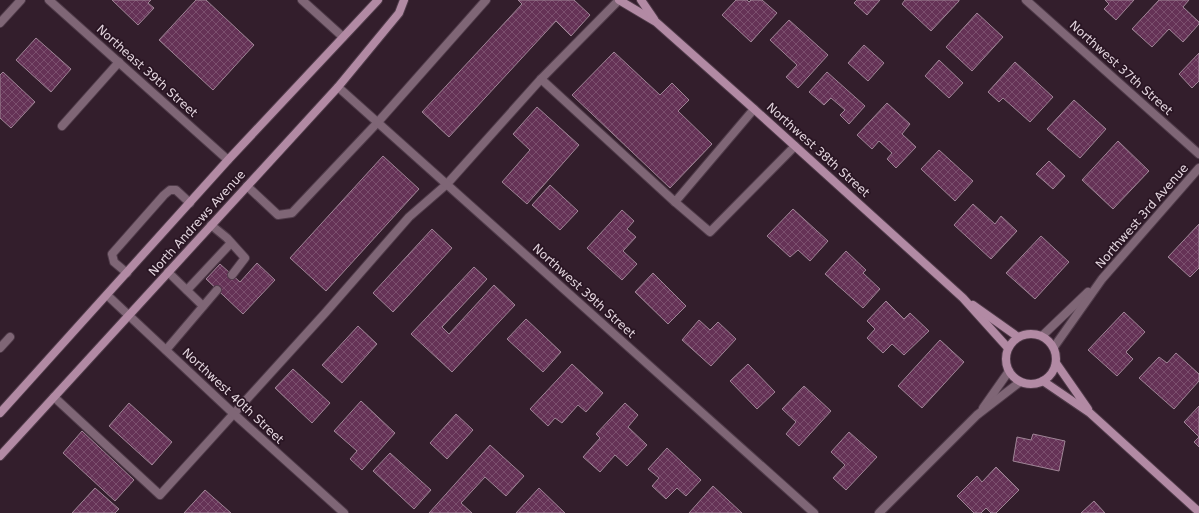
<svg xmlns="http://www.w3.org/2000/svg" width="1199" height="513" viewBox="0 0 1199 513" font-family="'DejaVu Sans',sans-serif">
	<style>
		.building { fill: url(#building-cross-hatch); stroke: #9f8596 }
		.lines { fill: none; stroke-linecap: round; stroke-linejoin: round }
		.lane-casing { stroke: #4f3b49; stroke-width: 10 }
		.street-casing { stroke: #4f3b49; stroke-width: 10 }
		.secondary-casing { stroke: #4f3b49; stroke-width: 10 }
		.lane { stroke: #7f6676; stroke-width: 8 }
		.street { stroke: #7f6676; stroke-width: 8 }
		.secondary { stroke: #b28aa4; stroke-width: 8 }
		.labels { text-anchor: middle; dominant-baseline: central; stroke-width: 3.5; stroke-linejoin: round; paint-order: stroke }
		.street-label { font-size: 12px; fill: #e4d6df; stroke: #291523 }
	</style>
	<defs>
		<pattern id="building-cross-hatch" width="8" height="8" patternUnits="userSpaceOnUse"><rect width="8" height="8" fill="#653256"/><path d="M0 0l8 8M0 8l8-8" fill="none" stroke="#7b4f6e"/></pattern>
	</defs>
	<rect width="100%" height="100%" fill="#331e2c"/>
	<g class="building">
		<path d="M112,0h39l-3,3 6,5 -16,17z"/>
		<path d="M196,0h10l48,45 -41,45 -54,-50z"/>
		<path d="M518,0h56l16,15 -19,21 -15,-15 -107,116 -27,-25 100,-108z"/>
		<path d="M736,0h11l2,2 2,-2h11l15,13 -26,29 -29,-27z"/>
		<path d="M857,0h23l-13,15 -13,-12z"/>
		<path d="M905,0h54v1l-28,30 -29,-27z"/>
		<path d="M1105,0h29l-18,20 -12,-11 5,-5z"/>
		<path d="M1159,0h30l-6,7 16,15v2l-16,18 -14,-13 -17,18 -20,-18z"/>
		<path d="M977,13l26,24 -31,34 -26,-24z"/>
		<path d="M789,20l39,35 -30,33 -12,-11 11,-12 -27,-25z"/>
		<path d="M36,38l35,31 -20,23 -35,-32z"/>
		<path d="M864,45l20,18 -16,18 -20,-18z"/>
		<path d="M614,52l46,43 12,-12 17,17 -11,11 34,33 -42,44 -98,-93z"/>
		<path d="M1199,53v28l-7,7 -13,-14z"/>
		<path d="M939,60l24,23 -14,15 -24,-22z"/>
		<path d="M1015,62l38,35 -23,25 -27,-24 -4,4 -11,-10z"/>
		<path d="M3,72l32,30 -24,26 -11,-10v-43z"/>
		<path d="M827,72l38,34 -16,18 -9,-9 5,-5 -14,-12 -7,7 -15,-13z"/>
		<path d="M1074,100l32,29 -26,29 -33,-29z"/>
		<path d="M887,103l23,21 -8,10 14,13 -20,21 -9,-9 5,-6 -13,-12 -7,8 -15,-14z"/>
		<path d="M537,107l42,38 -52,59 -25,-22 28,-32 -17,-16z"/>
		<path d="M1118,141l31,30 -36,38 -31,-29z"/>
		<path d="M939,150l34,31 -18,20 -34,-32z"/>
		<path d="M383,156l36,33 -93,102 -36,-33z"/>
		<path d="M1049,161l16,15 -12,13 -17,-15z"/>
		<path d="M550,185l28,26 -18,19 -28,-25z"/>
		<path d="M973,204l22,20 6,-8 16,15 -26,28 -37,-34z"/>
		<path d="M793,209l35,32 -18,20 -12,-11 -8,7 -23,-21z"/>
		<path d="M622,210l12,11 -7,8 9,8 -13,14 14,13 -15,16 -35,-32z"/>
		<path d="M1199,224v44l-9,9 -22,-20z"/>
		<path d="M432,229l20,19 -59,64 -20,-19z"/>
		<path d="M1041,236l28,26 -34,37 -29,-26z"/>
		<path d="M846,251l20,19 -3,3 17,16 -17,19 -38,-34z"/>
		<path d="M257,263l18,17 -32,34 -37,-35 14,-15 20,18z"/>
		<path d="M474,267l13,12 -45,48 7,7 45,-49 21,20 -63,67 -41,-38z"/>
		<path d="M653,273l33,33 -18,18 -33,-32z"/>
		<path d="M886,301l18,18 6,-6 19,18 -25,24 -12,-11 -9,9 -16,-15 8,-9 -8,-8z"/>
		<path d="M1124,312l21,20 -19,20 7,7 -16,17 -29,-26z"/>
		<path d="M526,319l35,33 -18,20 -36,-33z"/>
		<path d="M699,320l11,10 8,-8 18,17 -25,27 -29,-26z"/>
		<path d="M358,326l19,18 -35,39 -20,-18z"/>
		<path d="M940,340l24,22 -42,46 -24,-22z"/>
		<path d="M1176,353l23,21v7l-25,28 -35,-31 20,-21 8,6z"/>
		<path d="M572,364l31,29 -17,19 -8,-7 -16,18 -7,-5 -7,8 -18,-17z"/>
		<path d="M748,364l27,28 -18,17 -27,-28z"/>
		<path d="M293,369l37,34 -18,20 -37,-35z"/>
		<path d="M804,386l27,25 -32,35 -13,-12 10,-12 -14,-13z"/>
		<path d="M361,401l34,32 -33,37 -12,-11 7,-8 -23,-20z"/>
		<path d="M129,403l43,39 -20,23 -43,-39z"/>
		<path d="M625,403l13,12 -10,12 19,18 -20,21 -12,-11 -15,17 -17,-15 17,-19 -4,-4z"/>
		<path d="M1199,406v41l-5,-5 5,-5 -15,-15z"/>
		<path d="M456,414l17,16 -26,29 -17,-16z"/>
		<path d="M82,431l52,49 -19,21 -52,-48z"/>
		<path d="M849,432l28,25 -31,33 -13,-12 12,-13 -14,-13z"/>
		<path d="M1033,434l32,7 -6,30 -46,-10 4,-24 14,3z"/>
		<path d="M490,445l34,31 -18,20 -21,-19 -24,26 11,10h-43z"/>
		<path d="M667,448l34,32 -15,16 -9,-8 -11,11 -14,-13 7,-8 -11,-9z"/>
		<path d="M390,453l41,37 -17,19 -41,-38z"/>
		<path d="M996,467l23,23 -23,23h-5l-5,-5 -5,5h-7l-17,-17 20,-20 5,6z"/>
		<path d="M713,486l29,27h-53z"/>
		<path d="M95,488l24,21 -4,4h-43z"/>
		<path d="M539,488l26,25h-49z"/>
		<path d="M205,490l26,23h-47z"/>
		<path d="M1094,501l11,12h-24z"/>
	</g>
	<g class="lines">
		<g class="lane-casing">
			<g id="lane">
				<path d="M302,0l41,37"/>
				<path d="M541,79l134,123 79,-93"/>
				<path d="M62,126l57,-64"/>
				<path d="M247,186l31,29 14,-2 86,-91 108,-122"/>
				<path d="M675,202l35,30 85,-86"/>
				<path d="M211,225l16,13 18,20 -13,17"/>
				<path d="M168,272l35,34"/>
				<path d="M127,273l-13,-11 -2,-8 52,-59 6,-5h6l14,13"/>
				<path d="M187,290l44,-47"/>
				<path d="M0,348l10,-11"/>
				<path d="M166,350l51,-60"/>
				<path d="M54,397l106,98 166,-183 83,-95 38,-33 94,-105 78,-79"/>
			</g>
		</g>
		<g class="street-casing">
			<g id="street">
				<path d="M49,0l179,160"/>
				<path d="M1026,0l173,154"/>
				<path d="M0,23l21,-23"/>
				<path d="M338,87l476,426"/>
				<path d="M107,295l127,119 110,99"/>
				<path d="M1042,336l46,-44"/>
				<path d="M1054,347l48,-68 97,-111"/>
				<path d="M983,408l26,-37"/>
				<path d="M879,513l98,-98 43,-33"/>
			</g>
		</g>
		<g class="secondary-casing">
			<g id="secondary">
				<path d="M619,0l37,22 98,87 209,189 45,50"/>
				<path d="M641,0l13,19"/>
				<path d="M973,305l45,32"/>
				<circle cx="1031" cy="359" r="25"/>
				<path d="M1056,363l32,46"/>
				<path d="M1043,381l47,32 109,99"/>
				<path d="M0,413l228,-253 150,-160"/>
				<path d="M0,456l338,-369 61,-74 5,-13"/>
			</g>
		</g>
		<use href="#lane" class="lane"/>
		<use href="#street" class="street"/>
		<use href="#secondary" class="secondary"/>
	</g>
	<g class="labels">
		<g class="street-label">
			<text transform="translate(1121 68) rotate(42)">Northwest 37th Street</text>
			<text transform="translate(147 71) rotate(42)">Northeast 39th Street</text>
			<text transform="translate(818 150) rotate(42)">Northwest 38th Street</text>
			<text transform="translate(1142 216) rotate(-49)">Northwest 3rd Avenue</text>
			<text transform="translate(197 223) rotate(-48)">North Andrews Avenue</text>
			<text transform="translate(584 291) rotate(42)">Northwest 39th Street</text>
			<text transform="translate(233 396) rotate(43)">Northwest 40th Street</text>
		</g>
	</g>
</svg>
